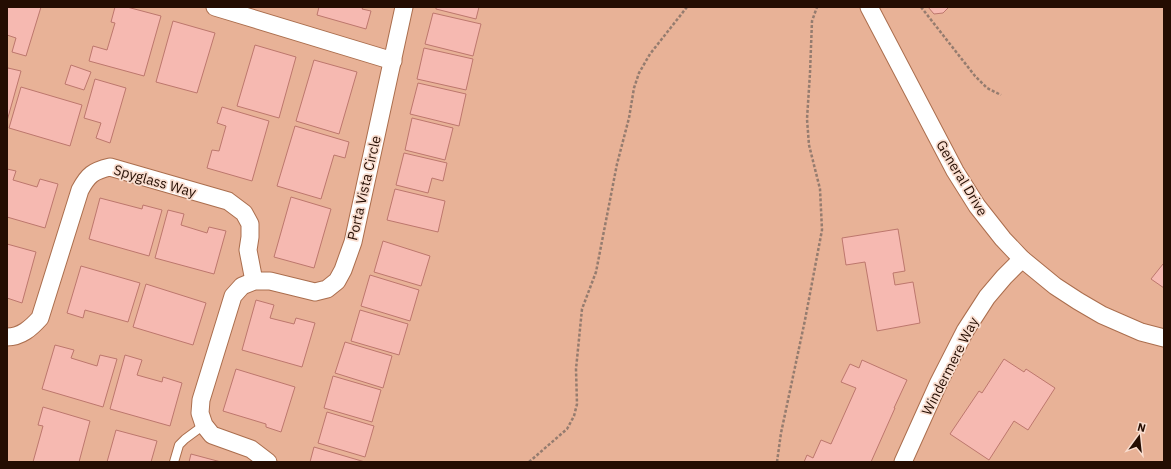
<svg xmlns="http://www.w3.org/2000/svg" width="1171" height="469" viewBox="0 0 1171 469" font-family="'IBM Plex Sans',sans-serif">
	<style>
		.green { fill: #e8b297 }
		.building { fill: #f6b9b1; stroke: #bd776d }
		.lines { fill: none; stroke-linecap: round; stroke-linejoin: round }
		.lane-casing { stroke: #ab6e4e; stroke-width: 10 }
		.street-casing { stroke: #ab6e4e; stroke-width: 19 }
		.path { stroke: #957c6f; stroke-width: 2.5; stroke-dasharray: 3 2; stroke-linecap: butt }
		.lane { stroke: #fff; stroke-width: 8 }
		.street { stroke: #fff; stroke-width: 17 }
		.labels { text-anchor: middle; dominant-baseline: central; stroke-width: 3.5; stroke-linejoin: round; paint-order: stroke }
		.street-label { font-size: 14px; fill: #240d02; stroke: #f9ddcf }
	</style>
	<rect width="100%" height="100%" fill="#f9ddcf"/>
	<rect class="green" x="7" y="7" width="1157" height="455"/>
	<g class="building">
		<path d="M7,7h34l-15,49 -14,-4 4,-14 -9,-3z"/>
		<path d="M115,7h12l34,9 -17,60 -55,-15 4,-15 14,4 8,-27 -4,-1z"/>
		<path d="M319,7h44l-1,2 9,2 -5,18 -49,-14z"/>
		<path d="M436,7h43l-3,12 -40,-10z"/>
		<path d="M928,7h21l-6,6 -9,1z"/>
		<path d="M433,13l48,11 -8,32 -48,-12z"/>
		<path d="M173,21l42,12 -18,60 -41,-11z"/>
		<path d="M255,45l41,12 -17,61 -42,-12z"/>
		<path d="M424,48l49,11 -7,31 -49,-11z"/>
		<path d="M314,60l43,12 -18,62 -43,-13z"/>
		<path d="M71,65l20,7 -7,18 -19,-6z"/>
		<path d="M8,68l13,3 -14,50v-51z"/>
		<path d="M95,79l31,9 -16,55 -14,-5 5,-15 -17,-5z"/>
		<path d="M418,83l48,11 -7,32 -49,-12z"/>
		<path d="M21,87l61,18 -12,41 -61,-18z"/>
		<path d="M222,107l47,14 -17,60 -45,-13 5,-18 7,1 7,-25 -9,-3z"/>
		<path d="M412,118l41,10 -8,32 -40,-10z"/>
		<path d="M295,126l54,16 -4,16 -11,-3 -13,44 -44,-13z"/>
		<path d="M404,153l43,10 -4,18 -11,-3 -4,15 -32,-8z"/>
		<path d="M7,169l9,2 -3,9 24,7 3,-8 18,5 -13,44 -38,-11z"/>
		<path d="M395,189l50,12 -7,31 -51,-12z"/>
		<path d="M291,197l40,12 -17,59 -40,-11z"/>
		<path d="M100,198l42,11 1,-4 19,5 -13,46 -60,-17z"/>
		<path d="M168,210l16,4 -3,11 26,8 2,-6 17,4 -12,43 -59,-16z"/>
		<path d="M898,229l7,42 -12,2 2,12 18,-3 7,41 -43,8 -12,-69 -19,3 -4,-27z"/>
		<path d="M383,241l47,15 -9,30 -47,-14z"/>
		<path d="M7,244l29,8 -14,51 -15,-5z"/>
		<path d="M1163,264l1,2v22l-13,-9z"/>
		<path d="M81,266l59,17 -12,39 -43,-12 -2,8 -16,-5z"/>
		<path d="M370,275l49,15 -9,31 -49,-15z"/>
		<path d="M146,284l60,19 -13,42 -60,-18z"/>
		<path d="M256,300l18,5 -4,13 24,6 2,-6 19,5 -13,44 -60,-17z"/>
		<path d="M360,310l48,14 -9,31 -48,-14z"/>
		<path d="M345,342l47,14 -9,32 -48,-15z"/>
		<path d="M55,345l19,5 -3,8 26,8 3,-11 17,4 -14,48 -61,-18z"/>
		<path d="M125,355l17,5 -5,15 25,7 1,-5 19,6 -12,43 -60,-17z"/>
		<path d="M1004,359l20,13 2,-3 29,19 -27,42 -14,-9 -25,39 -39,-26 29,-43 3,2z"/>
		<path d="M862,360l45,20 -13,28h1l-24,54h-67l3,-7 6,3 8,-18 10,4 25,-56 -15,-6 9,-18 9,4z"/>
		<path d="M236,369l59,18 -14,45 -15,-5v-3l-43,-13z"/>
		<path d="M333,376l48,14 -9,32 -48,-14z"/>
		<path d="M43,407l47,14 -11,41h-46l10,-36 -5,-1z"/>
		<path d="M327,412l47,14 -9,31 -47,-14z"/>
		<path d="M116,430l41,11 -6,21h-44z"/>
		<path d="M314,447l51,15h-55z"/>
		<path d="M191,454l30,8h-32z"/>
	</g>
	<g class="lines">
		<g class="lane-casing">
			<path id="lane" d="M174,462l5,-17 6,-6 19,-14"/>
		</g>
		<g class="street-casing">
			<g id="street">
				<path d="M215,7l178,54"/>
				<path d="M869,7l86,164 22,35 26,33 19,20 33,27 23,15 24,14 39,17 23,6"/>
				<path d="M7,337c14,0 24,-9 33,-19l40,-128c8,-15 13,-19 30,-23l118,34 16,12 6,11v13l-2,13 6,31"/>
				<path d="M268,462l-17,-13 -39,-14 -8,-10 -4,-12 1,-13 32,-104 9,-10 12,-5h16l45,11 12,-3 10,-8 6,-11 10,-28 51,-235"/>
				<path d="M903,462l36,-80 26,-51 22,-34 17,-20 18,-18"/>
			</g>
		</g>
		<g class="path">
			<path d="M921,7l54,69 12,12 14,7"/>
			<path d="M529,462l38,-33 7,-13 3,-12 -1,-35 6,-60 14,-37 21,-108 12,-46 5,-30 5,-15 11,-19 37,-47"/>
			<path d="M777,462l4,-29 24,-113 17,-90 -2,-41 -11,-44 -2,-26 3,-46 2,-52 5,-14"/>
		</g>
		<use href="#lane" class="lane"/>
		<use href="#street" class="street"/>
	</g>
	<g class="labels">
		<g class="street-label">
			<text transform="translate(962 178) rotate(59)">General Drive</text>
			<text transform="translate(155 181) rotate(16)">Spyglass Way</text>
			<text transform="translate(364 188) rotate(-77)">Porta Vista Circle</text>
			<text transform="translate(950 366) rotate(-63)">Windermere Way</text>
		</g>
	</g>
	<rect width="1171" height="469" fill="none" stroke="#240d02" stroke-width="16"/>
	<g transform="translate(1139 437) rotate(15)" stroke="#f9ddcf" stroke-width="3" paint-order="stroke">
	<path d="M0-3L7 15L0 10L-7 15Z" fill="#240d02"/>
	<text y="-6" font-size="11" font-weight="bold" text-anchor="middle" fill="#240d02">N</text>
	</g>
</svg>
